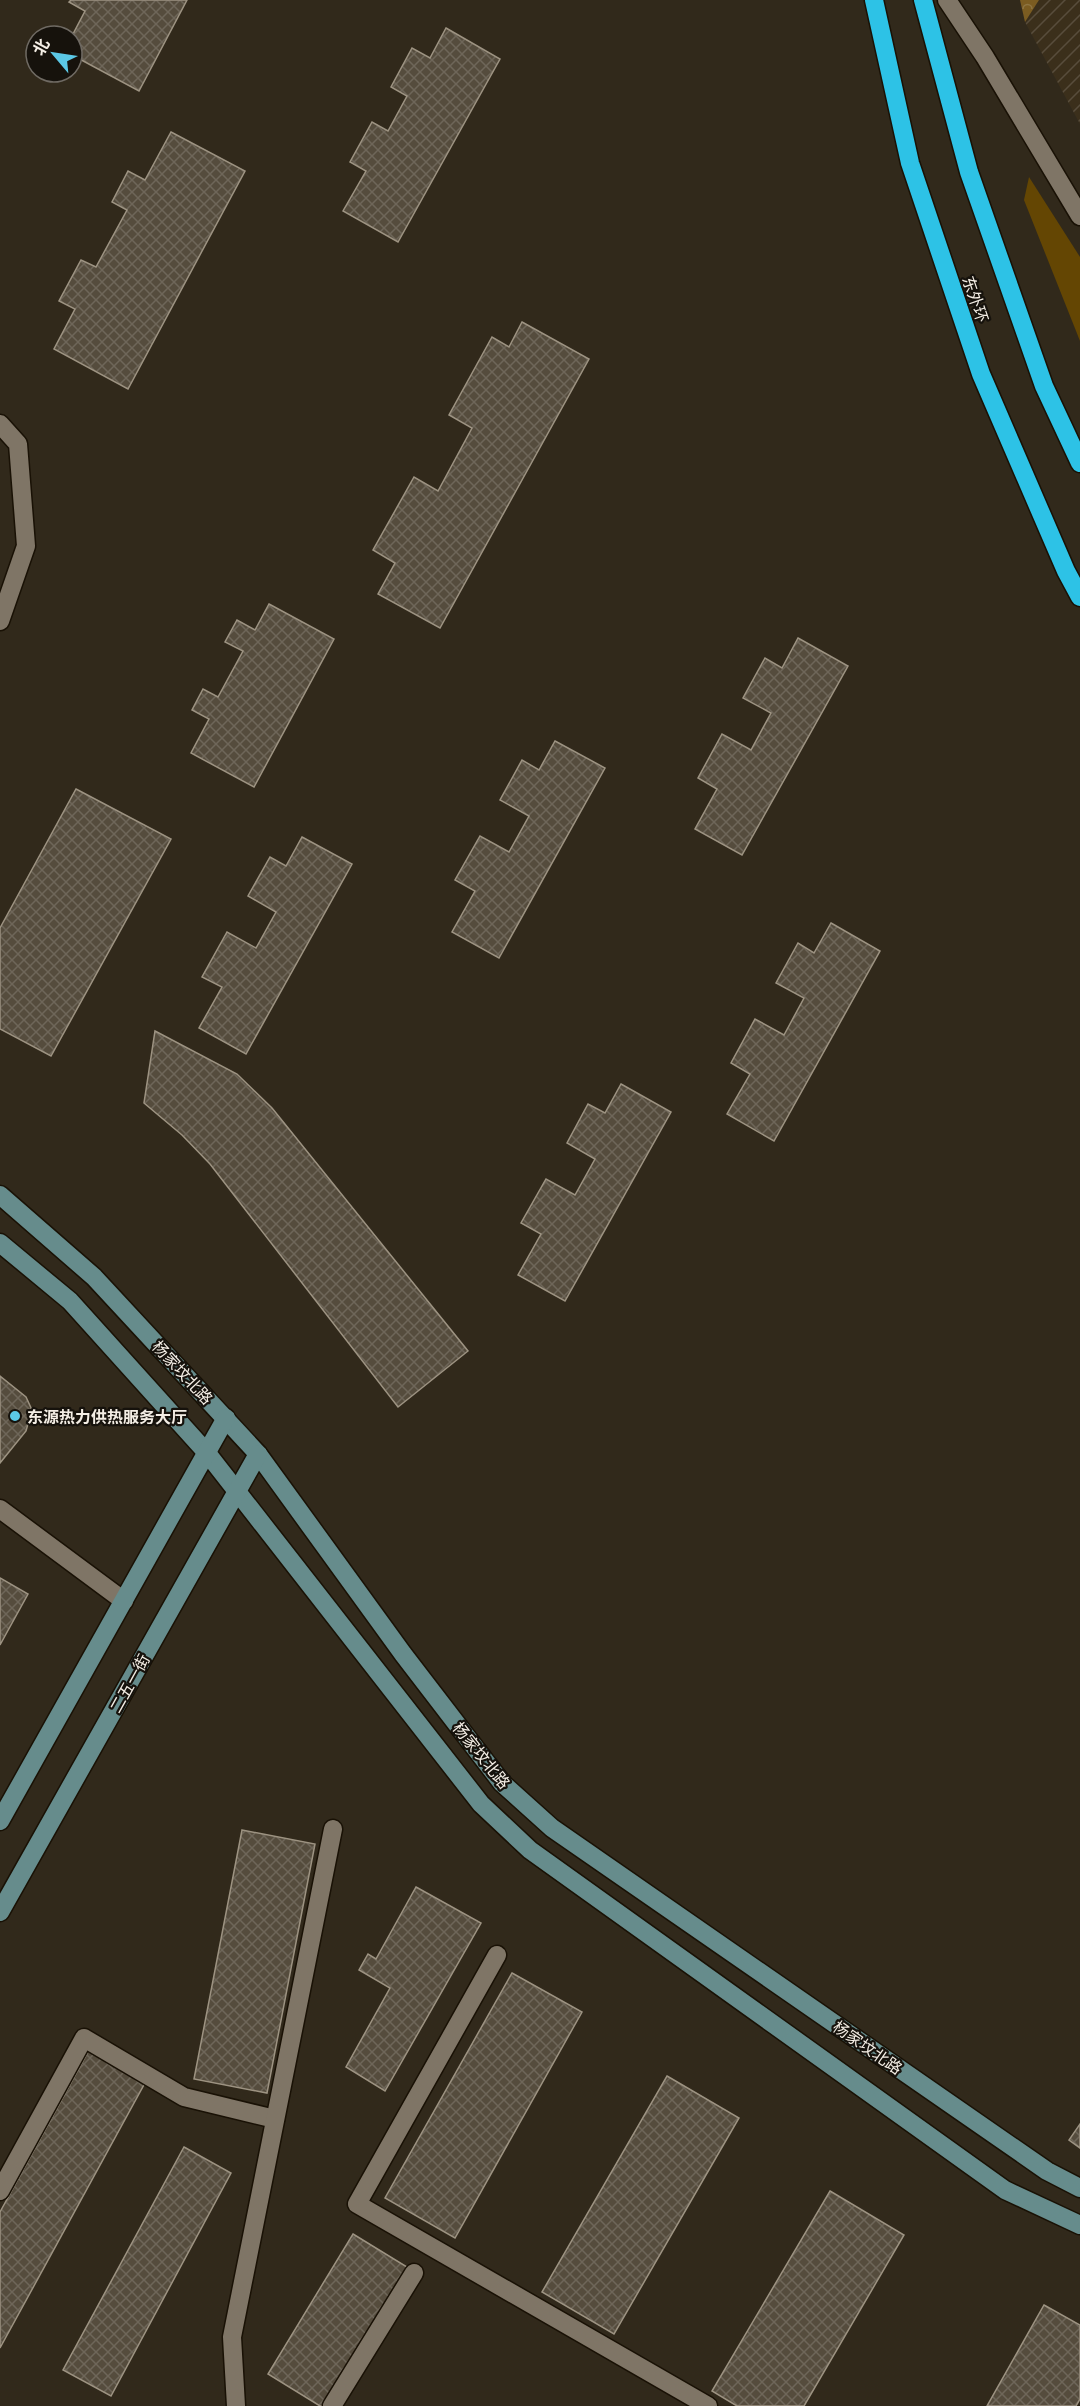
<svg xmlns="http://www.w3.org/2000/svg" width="1080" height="2406" viewBox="0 0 1080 2406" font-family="Barlow,'Noto Sans SC',sans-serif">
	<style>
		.industrial { fill: url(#industrial-furrows) }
		.grass { fill: #644603 }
		.forest { fill: url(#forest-crowns) }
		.building { fill: url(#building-cross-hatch); stroke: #9d9382; stroke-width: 1.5 }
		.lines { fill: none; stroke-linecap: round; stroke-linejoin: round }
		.lane-casing { stroke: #191105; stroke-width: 21 }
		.street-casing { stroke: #191105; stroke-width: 21 }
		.secondary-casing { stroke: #191105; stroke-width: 21 }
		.highway-casing { stroke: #191105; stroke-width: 21 }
		.lane { stroke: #7f7566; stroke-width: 18 }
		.street { stroke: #7f7566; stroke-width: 18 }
		.secondary { stroke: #668c8c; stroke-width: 18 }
		.highway { stroke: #2dc2e6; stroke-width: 18 }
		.poi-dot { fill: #5bc8e6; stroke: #16120c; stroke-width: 2 }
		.labels { text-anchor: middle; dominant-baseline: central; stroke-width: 4.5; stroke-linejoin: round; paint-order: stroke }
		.street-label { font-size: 16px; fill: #f4eee5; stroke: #16120c }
		.poi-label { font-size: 16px; font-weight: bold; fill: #f4eee5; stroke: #16120c; text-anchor: start }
	</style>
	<defs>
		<pattern id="industrial-furrows" width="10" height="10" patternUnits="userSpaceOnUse" patternTransform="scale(1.5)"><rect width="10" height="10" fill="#3b2f1b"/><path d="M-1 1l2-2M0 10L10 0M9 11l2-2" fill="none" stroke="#584d3c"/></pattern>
		<pattern id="forest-crowns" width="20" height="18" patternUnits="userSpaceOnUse" patternTransform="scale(1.5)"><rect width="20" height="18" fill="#7b5c21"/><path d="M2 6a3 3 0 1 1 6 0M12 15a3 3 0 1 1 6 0" fill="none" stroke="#8e7441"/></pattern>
		<pattern id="building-cross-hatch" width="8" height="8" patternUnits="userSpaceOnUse" patternTransform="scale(1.5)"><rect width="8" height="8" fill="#554c3d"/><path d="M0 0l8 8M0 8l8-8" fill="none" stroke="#6e6659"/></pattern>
	</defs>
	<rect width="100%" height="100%" fill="#31291b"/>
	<path class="industrial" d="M1039,0h41v124l-55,-102z"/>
	<path class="grass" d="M1029,177l51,80v84l-56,-141z"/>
	<path class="forest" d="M1020,0h19l-14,22z"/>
	<g class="building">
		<path d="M71,0h116l-48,91 -67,-36v-19l13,-25 -16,-9z"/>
		<path d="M446,28l54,31 -102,183 -55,-31 23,-40 -16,-9 22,-40 16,9 19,-35 -16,-9 21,-39 18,10z"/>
		<path d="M171,132l74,39 -117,218 -74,-40 21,-40 -16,-8 22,-41 15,7 31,-57 -15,-8 16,-31 17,9z"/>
		<path d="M522,322l67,37 -149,269 -62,-34 17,-31 -22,-13 41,-73 24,14 34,-63 -23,-13 43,-78 17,10z"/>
		<path d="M269,604l65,35 -80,148 -63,-34 18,-34 -17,-9 11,-21 15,8 25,-46 -18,-9 12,-22 18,10z"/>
		<path d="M798,638l50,28 -106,189 -47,-26 22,-40 -19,-11 24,-44 29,16 20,-37 -28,-15 22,-40 17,10z"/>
		<path d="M555,741l50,27 -106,190 -47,-26 23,-41 -20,-11 25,-44 29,16 20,-36 -29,-16 22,-40 17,10z"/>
		<path d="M76,789l95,50 -120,217 -51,-27v-101z"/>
		<path d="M302,837l50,27 -106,190 -47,-26 23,-41 -20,-10 25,-45 29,16 20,-36 -28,-16 22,-39 16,9z"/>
		<path d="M831,923l49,28 -106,190 -47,-27 23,-40 -19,-11 24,-44 29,16 20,-37 -28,-15 22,-40 16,10z"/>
		<path d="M155,1031l82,43 35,34 196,243 -70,56 -188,-243 -28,-29 -38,-32z"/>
		<path d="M621,1084l50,28 -106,189 -47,-26 23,-41 -20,-11 25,-44 29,16 20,-36 -28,-16 21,-39 17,9z"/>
		<path d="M0,1376l26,21 6,13 -6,21 -26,32z"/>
		<path d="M0,1578l28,16 -28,51z"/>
		<path d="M242,1830l73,14 -48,249 -73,-14z"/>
		<path d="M416,1887l65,36 -96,168 -39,-24 44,-79 -31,-18 9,-16 8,5z"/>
		<path d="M512,1973l70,39 -127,226 -70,-40z"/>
		<path d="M89,2050l57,31 -146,267v-136z"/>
		<path d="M667,2076l72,42 -125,216 -72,-42z"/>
		<path d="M1080,2124v24l-11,-8z"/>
		<path d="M184,2147l47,26 -120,223 -48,-26z"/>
		<path d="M830,2191l74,44 -100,171h-67l-25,-15z"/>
		<path d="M353,2234l54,33 -84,139h-3l-52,-32z"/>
		<path d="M1044,2305l36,20v74l-4,7h-89z"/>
	</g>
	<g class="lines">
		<g class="lane-casing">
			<g id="lane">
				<path d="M947,0l38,57 95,159"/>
				<path d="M0,1509l124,92"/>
			</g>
		</g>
		<g class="street-casing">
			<g id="street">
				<path d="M0,424l18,20 8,102 -26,75"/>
				<path d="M497,1955l-140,249 351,202"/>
				<path d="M0,2191l84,-153 100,59 91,22"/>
				<path d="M236,2406l-4,-69 101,-508"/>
				<path d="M332,2406l82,-133"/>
			</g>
		</g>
		<g class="secondary-casing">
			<g id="secondary">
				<path d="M0,1195l94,82 164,177 145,200 99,129 50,45 495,343 33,17"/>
				<path d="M0,1243l70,58 137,152 274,351 49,46 475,340 75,35"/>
				<path d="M0,1821l226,-403"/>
				<path d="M0,1912l258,-458"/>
			</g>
		</g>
		<g class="highway-casing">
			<g id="highway">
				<path d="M874,0l36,163 71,211 85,197 14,26"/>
				<path d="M923,0l46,172 75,214 36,77"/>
			</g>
		</g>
		<use href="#lane" class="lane"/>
		<use href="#street" class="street"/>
		<use href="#secondary" class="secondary"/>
		<use href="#highway" class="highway"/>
	</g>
	<circle class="poi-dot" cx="15" cy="1416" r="6"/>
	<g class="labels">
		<g class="street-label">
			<text transform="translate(976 299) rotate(71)">东外环</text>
			<text transform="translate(183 1372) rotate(47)">杨家坟北路</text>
			<text transform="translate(129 1683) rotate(-61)">二五一街</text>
			<text transform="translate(482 1755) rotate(51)">杨家坟北路</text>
			<text transform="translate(868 2047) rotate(35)">杨家坟北路</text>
		</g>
		<g class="poi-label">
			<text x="27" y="1416">东源热力供热服务大厅</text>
		</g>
	</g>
	<g transform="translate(54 54) rotate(299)"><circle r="28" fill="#16120c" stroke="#6f6a63" stroke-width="1.5"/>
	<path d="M0-4.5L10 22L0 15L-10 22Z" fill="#5bc8e6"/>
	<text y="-9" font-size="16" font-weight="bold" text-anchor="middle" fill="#f4eee5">北</text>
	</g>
</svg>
